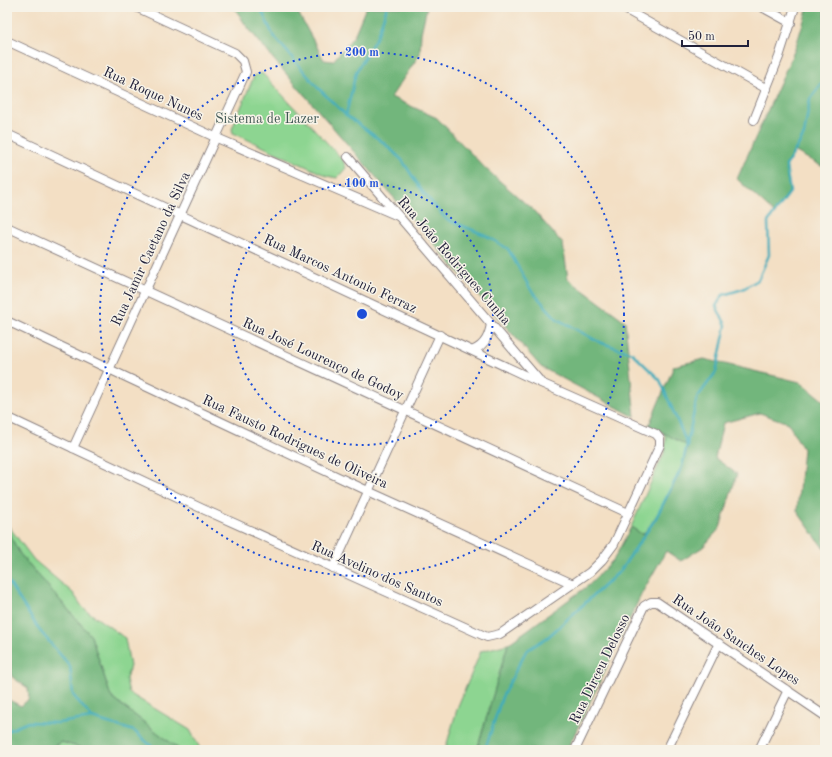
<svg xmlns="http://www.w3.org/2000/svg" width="832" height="757" viewBox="0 0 832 757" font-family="'Old Standard TT',serif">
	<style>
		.green { fill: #8dd591; stroke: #587c66 }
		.forest { fill: #72b67b; stroke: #4a6c5b }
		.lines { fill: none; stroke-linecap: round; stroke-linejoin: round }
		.stream { stroke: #3eacbc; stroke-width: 2.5 }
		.minor-casing { stroke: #8a8080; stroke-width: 10 }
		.minor { stroke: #fff; stroke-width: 8 }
		.ring { fill: none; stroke: #1d4ed8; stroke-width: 2; stroke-dasharray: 2 4 }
		.labels { text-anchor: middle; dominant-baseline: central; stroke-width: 3; stroke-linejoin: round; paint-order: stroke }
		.street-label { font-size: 14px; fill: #22223b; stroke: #f7f3e8 }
		.park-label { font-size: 14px; fill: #425855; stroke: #f7f3e8 }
		.centre { fill: #1d4ed8; stroke: #f7f3e8; stroke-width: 2 }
		.ring-label { font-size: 12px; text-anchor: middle; font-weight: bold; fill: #1d4ed8; stroke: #f7f3e8; stroke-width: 3; stroke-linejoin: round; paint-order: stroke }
	</style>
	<rect width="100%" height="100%" fill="#f7f3e8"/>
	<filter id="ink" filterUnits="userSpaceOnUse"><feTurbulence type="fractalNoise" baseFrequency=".025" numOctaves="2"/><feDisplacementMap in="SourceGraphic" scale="8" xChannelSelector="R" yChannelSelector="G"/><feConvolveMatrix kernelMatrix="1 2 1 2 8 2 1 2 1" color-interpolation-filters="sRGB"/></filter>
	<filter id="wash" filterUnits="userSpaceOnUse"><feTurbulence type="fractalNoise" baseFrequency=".012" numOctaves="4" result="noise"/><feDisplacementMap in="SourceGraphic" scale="16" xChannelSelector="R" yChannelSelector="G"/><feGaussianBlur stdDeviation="0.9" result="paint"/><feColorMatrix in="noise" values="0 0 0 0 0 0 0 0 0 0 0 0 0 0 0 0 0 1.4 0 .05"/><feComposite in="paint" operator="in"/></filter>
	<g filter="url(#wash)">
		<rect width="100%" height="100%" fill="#f3dfc4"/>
		<g class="green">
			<path d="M260,73l3,1 80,86 3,8 -9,10 -10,-2 -94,-43 -1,-4 22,-53z"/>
			<path d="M662,432l26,14c-9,32 -25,62 -45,89l-12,-8 34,-76 1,-14z"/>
			<path d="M7,524l27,36 39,33 10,15 42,30 5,28 -4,13 3,14 61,37 11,20h-21l-69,-53 -20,-61 -71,-82 -13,-24z"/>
			<path d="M508,644l-31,106h-32l13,-44 23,-55z"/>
			<path d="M61,742l27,8h1h-43z"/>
		</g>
		<g class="forest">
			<path d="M234,7h61l29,53 9,1 21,-25 12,-29h61l-6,26 -1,21 -29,43 46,21 49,51 48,42 29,33 5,35 57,42 10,96 -94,-50 -266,-306 -30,-37z"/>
			<path d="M808,7h17v161l-31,-17 -8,15 4,26 -16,21 -37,-34 58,-130z"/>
			<path d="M704,359l96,23 25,20 -1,147 -27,-38 6,-62 -15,-26 -28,-10 -37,10 -8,35 22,16 -17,54 -17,19 -22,14 -15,-10 -24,42 -75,157h-90l31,-106 81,-59 25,-26 17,-32 12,8c20,-26 37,-57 45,-89l-39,-21 25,-59z"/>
			<path d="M7,530l13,24 71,82 20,61 69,53h-91l-28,-8 -15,8h-39v-51l14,7 8,-7 -1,-11 -16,-11 -5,-34z"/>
		</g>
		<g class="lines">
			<g class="stream">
				<path d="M260,7l13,28 45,53 28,27 38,28 18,17 20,31 24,28 39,16 23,14 23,41 26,29 42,23 33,11 28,27 28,66"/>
				<path d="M346,115l10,-43 21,-36 10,-29"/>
				<path d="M7,580l33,51 30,35 3,29 19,23 42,13 22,19"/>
				<path d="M7,731l21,-9 30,1 34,-5"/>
				<path d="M485,750l17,-53 24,-46 22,-14 72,-66 36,-53 26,-51 15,-69 19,-26 10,-47 -10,-19 7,-11 20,-6 15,-9 11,-25 -1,-33 22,-30 -4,-26 18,-31 6,-36 15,-20"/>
			</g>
		</g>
	</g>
	<g filter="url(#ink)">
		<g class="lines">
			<g class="minor-casing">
				<g id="minor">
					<path d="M621,7l146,82"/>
					<path d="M762,7l29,16"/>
					<path d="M7,41l210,97 181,78"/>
					<path d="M754,120l25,-63 16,-50"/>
					<path d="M7,134l534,249 115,51 4,5v6l-46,99 -12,16 -12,12 -90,62 -13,3 -282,-127 -198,-93"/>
					<path d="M348,157l191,223"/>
					<path d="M7,227l621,286"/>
					<path d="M7,321l361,170 205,93"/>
					<path d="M474,350c11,-5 15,-14 17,-26"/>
					<path d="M73,448l173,-376 -3,-11 -8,-8 -99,-46"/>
					<path d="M333,568l107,-233"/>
					<path d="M575,750l69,-144 7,-4h6l168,114"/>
					<path d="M667,750l52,-107"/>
					<path d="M759,750l29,-60"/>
				</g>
			</g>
			<use href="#minor" class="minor"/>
		</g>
	</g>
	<g class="ring">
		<circle cx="362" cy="314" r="131"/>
		<circle cx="362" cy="314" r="262"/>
	</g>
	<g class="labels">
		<g class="street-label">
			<text transform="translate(153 94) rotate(25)">Rua Roque Nunes</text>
			<text transform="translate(151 249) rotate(-65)">Rua Jamir Caetano da Silva</text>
			<text transform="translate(454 261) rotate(49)">Rua João Rodrigues Cunha</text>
			<text transform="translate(340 274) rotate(25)">Rua Marcos Antonio Ferraz</text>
			<text transform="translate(323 359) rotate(25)">Rua José Lourenço de Godoy</text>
			<text transform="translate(295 442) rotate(25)">Rua Fausto Rodrigues de Oliveira</text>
			<text transform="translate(377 574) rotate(24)">Rua Avelino dos Santos</text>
			<text transform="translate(736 640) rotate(34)">Rua João Sanches Lopes</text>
			<text transform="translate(600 669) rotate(-64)">Rua Dirceu Delosso</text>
		</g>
		<g class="park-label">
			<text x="267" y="119">Sistema de Lazer</text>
		</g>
	</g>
	<circle cx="362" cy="314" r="6" class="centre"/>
	<g class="ring-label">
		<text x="362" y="56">200 m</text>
		<text x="362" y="187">100 m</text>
	</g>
	<rect width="832" height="757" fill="none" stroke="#f7f3e8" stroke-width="24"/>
	<path d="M682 40v6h66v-6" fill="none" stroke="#22223b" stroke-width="2"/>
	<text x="688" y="40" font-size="12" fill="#22223b" stroke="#f7f3e8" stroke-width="3" paint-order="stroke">50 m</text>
</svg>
